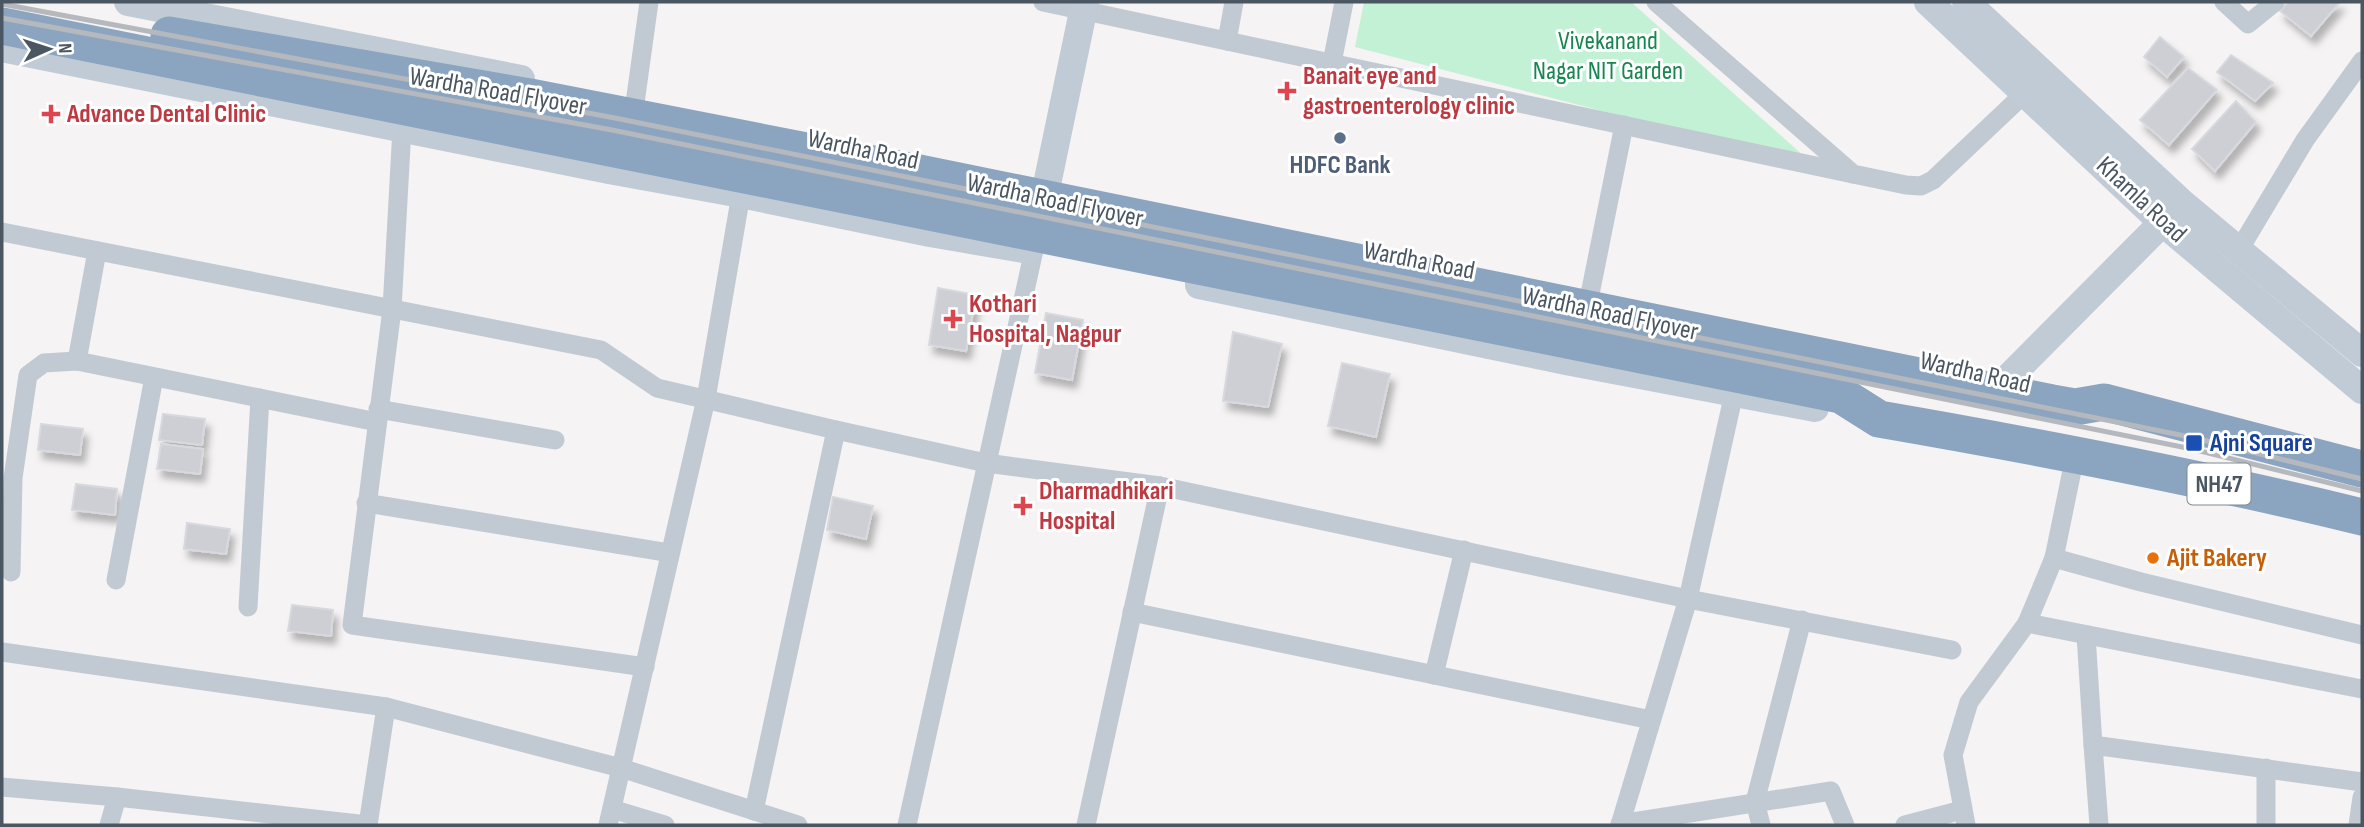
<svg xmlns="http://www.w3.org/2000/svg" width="2364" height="827" viewBox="0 0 2364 827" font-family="'Sofia Sans Condensed',sans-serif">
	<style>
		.green { fill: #c3f1d5 }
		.building { fill: #cdcfd5; stroke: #d7d9de; stroke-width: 2; filter: url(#shadow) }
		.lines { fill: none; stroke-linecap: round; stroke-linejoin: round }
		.street { stroke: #c1cad2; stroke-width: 19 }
		.secondary { stroke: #c1cbd6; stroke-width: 28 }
		.highway { stroke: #8ba5c1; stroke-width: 37 }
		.rail { stroke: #b5b8bd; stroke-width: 5 }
		.health-dot { fill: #e0444e; stroke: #fff; stroke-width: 2.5 }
		.service-dot { fill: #5c6f8a; stroke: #fff; stroke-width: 2.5 }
		.transit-dot { fill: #1a4fb4; stroke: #fff; stroke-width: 2.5 }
		.food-dot { fill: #e8710a; stroke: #fff; stroke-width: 2.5 }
		.labels { text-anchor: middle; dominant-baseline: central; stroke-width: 6; stroke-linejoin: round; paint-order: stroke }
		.shield { fill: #fff; stroke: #808990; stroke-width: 2 }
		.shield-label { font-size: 24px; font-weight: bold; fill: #4a5661 }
		.park-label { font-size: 26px; fill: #17864f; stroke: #fff }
		.health-label { font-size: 26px; font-weight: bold; fill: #be3a42; stroke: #fff; text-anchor: start }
		.street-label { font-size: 26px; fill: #4a5661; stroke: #fff }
		.service-label { font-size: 26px; font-weight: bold; fill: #4e5e75; stroke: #fff }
		.transit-label { font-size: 26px; font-weight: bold; fill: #164399; stroke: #fff; text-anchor: start }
		.food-label { font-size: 26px; font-weight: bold; fill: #c56008; stroke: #fff; text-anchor: start }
	</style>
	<defs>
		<filter id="shadow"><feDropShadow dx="4.5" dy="8" stdDeviation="3.5" flood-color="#0004"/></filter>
	</defs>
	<rect width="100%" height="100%" fill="#f5f3f3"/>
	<path class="green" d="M1364,2h267l184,164 -460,-119z"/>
	<g class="building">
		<path d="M2288,2h52l-29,34 -31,-25z"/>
		<path d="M2160,37l24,20 -17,20 -23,-20z"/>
		<path d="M2231,55l42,28 -18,18 -38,-29z"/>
		<path d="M2188,68l29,22 -48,55 -29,-25z"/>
		<path d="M2236,101l20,21 -41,49 -23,-22z"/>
		<path d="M938,288l38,7 -10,56 -37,-6z"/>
		<path d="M1046,313l37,7 -11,60 -37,-7z"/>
		<path d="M1233,332l49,12 -14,63 -45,-6z"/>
		<path d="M1342,363l48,11 -14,63 -48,-11z"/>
		<path d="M163,414l42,5 -3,26 -43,-5z"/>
		<path d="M41,424l42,5 -3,26 -42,-5z"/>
		<path d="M161,444l42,5 -3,25 -43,-5z"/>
		<path d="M76,484l41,5 -2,26 -43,-5z"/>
		<path d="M833,497l40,9 -7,33 -39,-9z"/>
		<path d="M187,523l43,6 -4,25 -42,-5z"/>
		<path d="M292,605l41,5 -2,26 -43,-5z"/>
	</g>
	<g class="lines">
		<g class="street">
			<path d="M1043,2l810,172"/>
			<path d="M1656,2l197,172 53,11 15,1 12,-6 92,-87"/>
			<path d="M2224,2l24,22 27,-22"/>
			<path d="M1227,41l7,-39"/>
			<path d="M1332,63l12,-61"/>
			<path d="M635,103l14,-101"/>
			<path d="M402,128l-10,181 -40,316 293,42"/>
			<path d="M2,232l599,118 56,38 179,42 150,33 174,23 528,113 264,51"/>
			<path d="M2239,250l66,-110 57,-79"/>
			<path d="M1590,294l34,-169"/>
			<path d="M77,361l20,-110"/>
			<path d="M378,409l177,31"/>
			<path d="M366,503l304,50"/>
			<path d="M2054,558l21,-102"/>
			<path d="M11,572l2,-94 15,-103 16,-12 33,-2 300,61"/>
			<path d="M116,580l38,-203"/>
			<path d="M248,607l12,-209"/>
			<path d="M1132,612l519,108"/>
			<path d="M2027,623l27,-65 87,24 221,53"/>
			<path d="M2086,635l7,110 269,37"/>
			<path d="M2,652l384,55 235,61 177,57"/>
			<path d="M1434,675l30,-125"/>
			<path d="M2093,745l6,80"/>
			<path d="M2,787l115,10 251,28"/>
			<path d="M612,809l53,16"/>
			<path d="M754,811l82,-381"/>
			<path d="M1620,824l211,-33 14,34"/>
			<path d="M109,825l8,-28"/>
			<path d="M368,825l18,-118"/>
			<path d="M608,825l98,-426 35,-205"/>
			<path d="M907,825l127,-575"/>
			<path d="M1086,825l74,-339"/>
			<path d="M1620,825l68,-226 46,-206"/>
			<path d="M1761,825l-6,-23 47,-182"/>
			<path d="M1905,825l57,-15"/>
			<path d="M1966,825l-13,-70 16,-53 58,-79 335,66"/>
			<path d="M2266,825v-57"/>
			<path d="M2358,825l4,-28"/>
		</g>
		<g class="secondary">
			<path d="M128,2l393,77"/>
			<path d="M1928,2l235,221 199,167"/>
			<path d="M1966,2l216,201 180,150"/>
			<path d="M2,48l607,122 132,24 189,39 99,17"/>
			<path d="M1040,218l45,-216"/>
			<path d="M1199,285l367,76 249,47"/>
			<path d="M2006,380l168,-169"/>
		</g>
		<g class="highway">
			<path d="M2,26l1839,369 38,24c162,28 324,59 483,98"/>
			<path d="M169,35l361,62 384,75 1138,231 23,4 29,-5 258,67"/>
		</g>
		<g class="rail">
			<path d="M2,4l613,114 1580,320 167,41"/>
			<path d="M2,18l610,112 1580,319 170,42"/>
		</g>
	</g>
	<g class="health-dot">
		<path d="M1283.5 80.5h7v7h7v7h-7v7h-7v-7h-7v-7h7z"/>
		<path d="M47.5 103.5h7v7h7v7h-7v7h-7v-7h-7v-7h7z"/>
		<path d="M949.5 308.5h7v7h7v7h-7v7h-7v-7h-7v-7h7z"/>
		<path d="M1019.5 495.5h7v7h7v7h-7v7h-7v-7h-7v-7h7z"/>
	</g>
	<circle class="service-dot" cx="1340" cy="138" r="7"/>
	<rect class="transit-dot" x="2185" y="434" width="18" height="18" rx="3.5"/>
	<circle class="food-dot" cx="2153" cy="558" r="7"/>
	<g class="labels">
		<rect class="shield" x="2187.5" y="463.5" width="63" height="41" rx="5"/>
		<g class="shield-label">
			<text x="2219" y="484">NH47</text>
		</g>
		<g class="park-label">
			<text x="1608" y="41">Vivekanand<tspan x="1608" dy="30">Nagar NIT Garden</tspan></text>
		</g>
		<g class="health-label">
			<text x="1303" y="76">Banait eye and<tspan x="1303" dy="30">gastroenterology clinic</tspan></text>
			<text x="67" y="114">Advance Dental Clinic</text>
			<text x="969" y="304">Kothari<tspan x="969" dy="30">Hospital, Nagpur</tspan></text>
			<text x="1039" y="491">Dharmadhikari<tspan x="1039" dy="30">Hospital</tspan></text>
		</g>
		<g class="street-label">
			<text transform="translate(498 92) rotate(10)">Wardha Road Flyover</text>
			<text transform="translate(863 150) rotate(12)">Wardha Road</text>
			<text transform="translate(2141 200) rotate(43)">Khamla Road</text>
			<text transform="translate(1055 201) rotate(12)">Wardha Road Flyover</text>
			<text transform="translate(1419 261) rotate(11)">Wardha Road</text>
			<text transform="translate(1610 314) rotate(12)">Wardha Road Flyover</text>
			<text transform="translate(1975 373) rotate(13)">Wardha Road</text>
		</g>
		<g class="service-label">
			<text x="1340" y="165">HDFC Bank</text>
		</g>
		<g class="transit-label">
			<text x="2210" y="443">Ajni Square</text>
		</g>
		<g class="food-label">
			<text x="2167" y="558">Ajit Bakery</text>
		</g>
	</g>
	<rect width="2364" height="827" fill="none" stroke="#4a5661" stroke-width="7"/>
	<g transform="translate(49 49) rotate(87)" stroke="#ffffff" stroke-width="5" paint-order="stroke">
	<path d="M0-5L12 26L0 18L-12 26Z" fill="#4a5661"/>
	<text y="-10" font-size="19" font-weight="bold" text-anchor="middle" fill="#4a5661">N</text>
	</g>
</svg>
